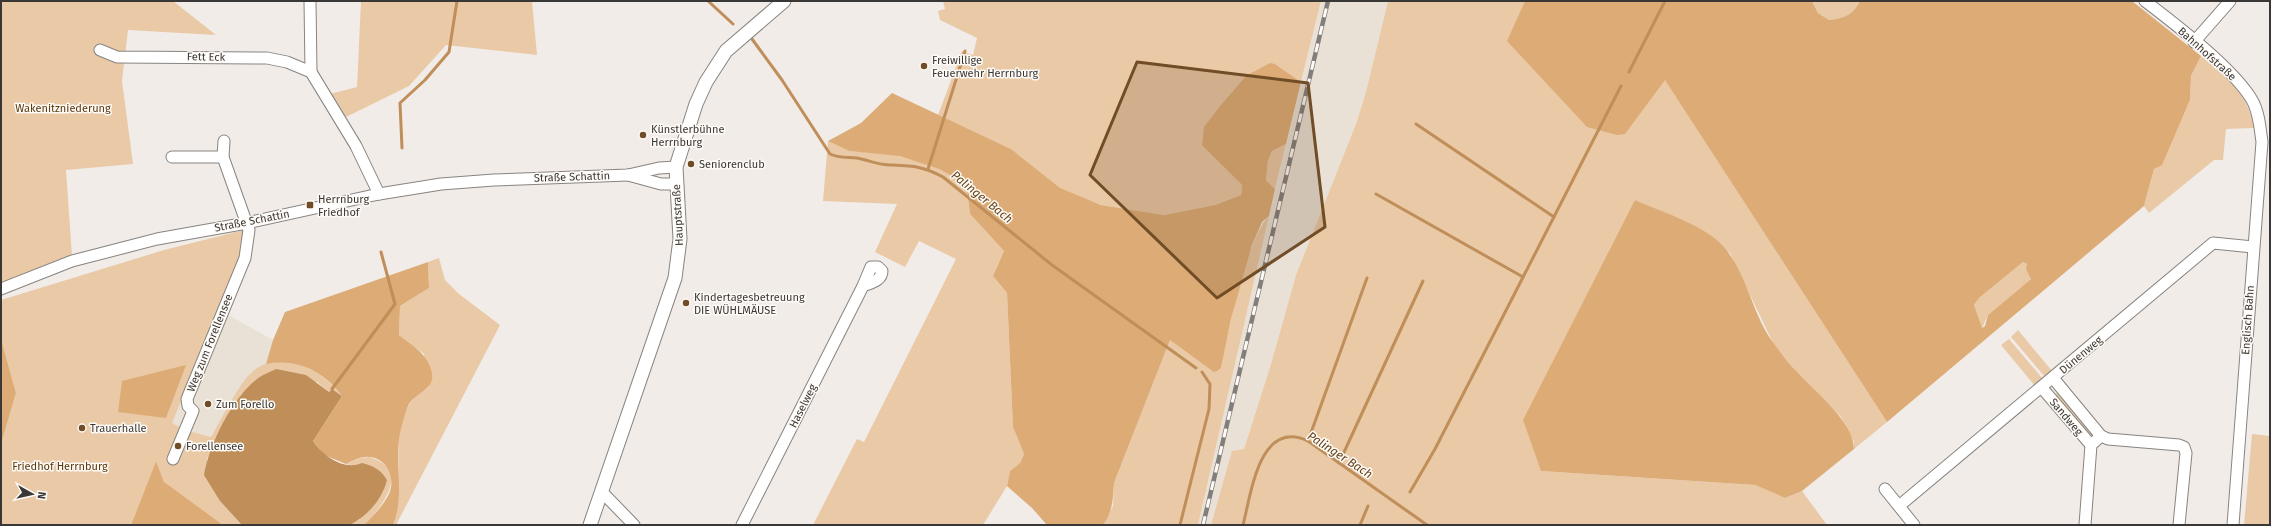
<svg xmlns="http://www.w3.org/2000/svg" width="2271" height="526" viewBox="0 0 2271 526" font-family="'Fira Sans',sans-serif">
	<style>
		.built { fill: #eae1d6 }
		.green { fill: #eac9a7 }
		.forest { fill: #ddac76; fill-rule: evenodd }
		.water { fill: #bf8e59 }
		.lines { fill: none; stroke-linecap: round; stroke-linejoin: round }
		.stream { stroke: #bf8e59; stroke-width: 3 }
		.minor-casing { stroke: #888480; stroke-width: 13 }
		.major-casing { stroke: #888480; stroke-width: 15 }
		.minor { stroke: #fff; stroke-width: 11 }
		.major { stroke: #fff; stroke-width: 13 }
		.rail-casing { stroke: #817e7c; stroke-width: 4.5 }
		.rail { stroke: #fefaf5; stroke-width: 3; stroke-dasharray: 9; stroke-linecap: butt }
		.marked { fill: #704d26; fill-opacity: 0.2; stroke: #704d26; stroke-width: 3; stroke-linejoin: round }
		.poi-dot { fill: #704d26; stroke: #fefaf5; stroke-width: 1.5 }
		.labels { text-anchor: middle; dominant-baseline: central; stroke-width: 3; stroke-linejoin: round; paint-order: stroke }
		.street-label { font-size: 11px; fill: #3a3837; stroke: #fefaf5 }
		.poi-label { font-size: 11px; fill: #3a3837; stroke: #fefaf5; text-anchor: start }
		.park-label { font-size: 11px; fill: #59380d; stroke: #fefaf5 }
		.water-label { font-size: 12px; font-style: italic; fill: #65431a; stroke: #fefaf5 }
	</style>
	<rect width="100%" height="100%" fill="#f1ece8"/>
	<g class="built">
		<path d="M1321,1h67l-22,91 -10,32 -60,151 -25,89 -27,85 -23,46 -10,30h-13l71,-309z"/>
		<path d="M218,309l55,31 -7,24 -15,8 -40,65 -26,-7 -14,-7z"/>
	</g>
	<g class="green">
		<path d="M1,1h172l43,34 -88,-5 -6,51 11,83 -67,6 6,86 -71,29z"/>
		<path d="M361,1h171l5,54 -91,-10 -37,41 -63,31 -16,-23 27,-7z"/>
		<path d="M943,1h378l-20,81 -26,-18 -72,81 39,40 -1,10 -26,10 -51,10 -63,-10 -41,-16 -49,-40 -73,-34 24,-64 11,4 4,-17 -37,-18 -2,-9 7,-2z"/>
		<path d="M1388,1h137l-17,40 140,59 17,-21 222,343 -33,27v-7l-13,-25 -44,-44 -24,-30 -43,-90 -55,-35 -40,-18 -94,271 214,14 30,13 17,-7 25,34h-616l21,-74 12,-2 27,-85 25,-89 60,-151 10,-32z"/>
		<path d="M1812,1h48c-7,14 -17,17 -31,19l-11,-7z"/>
		<path d="M2201,56c25,22 47,36 53,72l-28,1 -3,31h-9l-65,53 -5,-7 10,-37 8,-5 28,-64 1,-24z"/>
		<path d="M828,141l21,10 51,4 39,14 27,15 4,30 34,37 -11,25 14,17 6,134 11,27 -4,9 -10,8 -3,15 -24,39h-170l44,-86 7,3 92,-183 -37,-18 -14,26 -30,-15 22,-48 -74,-3z"/>
		<path d="M1286,144l-11,45 -9,-9 2,-19 4,-10z"/>
		<path d="M1269,216l-71,309h-95l10,-19 1,-23 56,-143 51,28c7,-35 25,-129 48,-152z"/>
		<path d="M244,230l-4,27 -68,166 13,7 26,7c9,-15 28,-54 41,-65 28,-25 71,-2 90,24l-10,-7 -3,3 -12,-10 -75,11 -35,66 13,42 22,24h-19l-47,-33 -12,-10 -8,-21 -25,64h-130v-81l15,-51 -15,-54v-39l163,-50z"/>
		<path d="M439,258l6,22 14,14 41,31 -104,200h-3c15,-38 -5,-84 16,-120 3,-7 14,-13 20,-18l-5,-33 -25,-19 1,-29 29,-18 -1,-26z"/>
		<path d="M2023,262l4,2 4,15 -43,36 -6,13 -2,-2 -6,-21 5,-7z"/>
		<path d="M2018,330l34,41 -7,6 -34,-40z"/>
		<path d="M2009,339l34,40 -8,7 -34,-41z"/>
		<path d="M2058,393l35,38 -1,6 -36,-39v-4z"/>
		<path d="M2252,434l18,2v89h-26z"/>
		<path d="M369,457c43,12 14,49 -5,68h-14l10,-6 -5,-53 -9,-2 14,-6z"/>
	</g>
	<g class="forest">
		<path d="M1525,1h287l6,12 11,7c15,-2 24,-5 31,-19h272l69,55 -10,20 -1,24 -28,65 -8,4 -10,37 -257,216 -222,-342 -40,54 -8,1 -30,-8 -80,-86zM2023,262l4,2 -1,5 5,10 -43,36 -3,11 -3,2 -8,-23 5,-7z"/>
		<path d="M1270,63l5,1 26,18 -15,62 -14,7 -4,10 -2,19 9,9 -6,27 -7,6 -10,23 -21,74 -10,49 -4,3 -3,1 -44,-32 -56,143c-1,15 -1,29 -11,42h-56l-15,-17 -25,-22 3,-15 10,-8 4,-9 -11,-27 -6,-134 -14,-17 11,-25 -34,-37 -4,-30 -27,-15 -39,-13 -51,-5 -21,-10 33,-18 31,-30 119,56 49,39 41,17 63,10 51,-10 26,-10 1,-10 -40,-40 2,-18 17,-22 25,-29z"/>
		<path d="M1635,200c25,11 65,24 84,42 28,26 32,73 56,103 7,9 14,19 23,28 17,19 56,49 56,76l-52,42 -17,7 -30,-13 -214,-14 -18,-51z"/>
		<path d="M428,262l1,26 -29,18 -1,29c14,11 29,19 33,38 3,18 -18,20 -24,33 -3,7 -5,15 -7,23 -8,32 5,64 -8,96h-29c9,-9 19,-19 25,-31 7,-16 -2,-36 -20,-37 -8,-1 -16,4 -23,7l-22,-9 -11,-14 29,-45c-18,-25 -46,-38 -76,-32l7,-24 12,-28z"/>
		<path d="M1,339l15,54 -15,51z"/>
		<path d="M186,365l-20,53 -48,-6 4,-31z"/>
		<path d="M156,461l8,21 59,43h-92z"/>
	</g>
	<path class="water" d="M276,369l30,6 23,17 3,-3 10,7 -29,45c10,15 31,30 49,22 12,3 19,7 25,17 -5,20 -20,36 -37,45h-108l-22,-24 -16,-26c5,-30 28,-77 53,-96 5,-4 13,-7 19,-10z"/>
	<g class="lines">
		<g class="stream">
			<path d="M708,1l25,23"/>
			<path d="M752,39l30,41 48,74c8,4 17,3 27,4 11,2 22,7 33,7 23,1 33,1 53,12l109,88 144,103"/>
			<path d="M1629,72l36,-71"/>
			<path d="M1416,124l138,93"/>
			<path d="M402,148l-2,-45 25,-23 24,-28 8,-51"/>
			<path d="M928,169l37,-118"/>
			<path d="M1376,194l147,83"/>
			<path d="M332,389l63,-85 -14,-52"/>
			<path d="M1308,441l59,-163"/>
			<path d="M1339,463l84,-182"/>
			<path d="M1410,492l25,-43 186,-363"/>
			<path d="M1180,525l29,-116 1,-25 -8,-12"/>
			<path d="M1243,525c8,-30 16,-107 65,-84l119,84"/>
			<path d="M1360,525l8,-19"/>
		</g>
		<g class="minor-casing">
			<g id="minor">
				<path d="M310,1l1,71 45,74 23,48"/>
				<path d="M2145,1c30,23 88,67 107,99 7,12 8,28 10,42l-29,383"/>
				<path d="M2194,42l36,-41"/>
				<path d="M100,50l17,7 150,1 20,4 24,10"/>
				<path d="M172,157h51"/>
				<path d="M628,175l33,9h14"/>
				<path d="M1,289l71,-28 85,-22 90,-16 132,-29 62,-10 53,-4 134,-5 31,-7 17,-1"/>
				<path d="M2053,378l48,58"/>
				<path d="M2042,388l49,57"/>
				<path d="M2101,436l7,3 71,6 5,2 2,6 -7,72"/>
				<path d="M173,459l20,-48 -5,-5 -1,-7 58,-141 4,-28 -26,-73 1,-16"/>
				<path d="M1885,489l29,36"/>
				<path d="M602,492l32,33"/>
				<path d="M1899,506l314,-263 40,4"/>
				<path d="M742,525l121,-239c7,-3 19,-5 19,-15l-4,-4h-7l-8,19"/>
				<path d="M2085,525l6,-80 10,-9"/>
			</g>
		</g>
		<g class="major-casing">
			<path id="major" d="M590,525l85,-247 5,-39 -4,-72 20,-63 10,-22 20,-31 58,-50"/>
		</g>
		<use href="#minor" class="minor"/>
		<use href="#major" class="major"/>
		<g class="rail-casing">
			<path id="rail" d="M1203,525l125,-524"/>
		</g>
		<use href="#rail" class="rail"/>
	</g>
	<path class="marked" d="M1137,62l171,21 17,144 -108,71 -127,-123z"/>
	<g class="poi-dot">
		<circle cx="924" cy="66" r="4"/>
		<circle cx="643" cy="135" r="4"/>
		<circle cx="691" cy="164" r="4"/>
		<rect x="306" y="201" width="8" height="8" rx="2"/>
		<circle cx="686" cy="303" r="4"/>
		<circle cx="208" cy="404" r="4"/>
		<circle cx="82" cy="428" r="4"/>
		<circle cx="178" cy="446" r="4"/>
	</g>
	<g class="labels">
		<g class="street-label">
			<text transform="translate(2207 54) rotate(42)">Bahnhofstraße</text>
			<text transform="translate(206 57) rotate(1)">Fett Eck</text>
			<text transform="translate(572 177) rotate(-2)">Straße Schattin</text>
			<text transform="translate(678 215) rotate(-93)">Hauptstraße</text>
			<text transform="translate(252 221) rotate(-11)">Straße Schattin</text>
			<text transform="translate(2248 320) rotate(-86)">Englisch Bahn</text>
			<text transform="translate(210 343) rotate(-68)">Weg zum Forellensee</text>
			<text transform="translate(2081 355) rotate(-40)">Dünenweg</text>
			<text transform="translate(803 406) rotate(-63)">Haselweg</text>
			<text transform="translate(2066 417) rotate(50)">Sandweg</text>
		</g>
		<g class="poi-label">
			<text x="932" y="60">Freiwillige<tspan x="932" dy="13">Feuerwehr Herrnburg</tspan></text>
			<text x="651" y="129">Künstlerbühne<tspan x="651" dy="13">Herrnburg</tspan></text>
			<text x="699" y="164">Seniorenclub</text>
			<text x="318" y="199">Herrnburg<tspan x="318" dy="13">Friedhof</tspan></text>
			<text x="694" y="297">Kindertagesbetreuung<tspan x="694" dy="13">DIE WÜHLMÄUSE</tspan></text>
			<text x="216" y="404">Zum Forello</text>
			<text x="90" y="428">Trauerhalle</text>
			<text x="186" y="446">Forellensee</text>
		</g>
		<g class="park-label">
			<text x="63" y="108">Wakenitzniederung</text>
			<text x="60" y="466">Friedhof Herrnburg</text>
		</g>
		<g class="water-label">
			<text transform="translate(982 197) rotate(39)">Palinger Bach</text>
			<text transform="translate(1340 455) rotate(33)">Palinger Bach</text>
		</g>
	</g>
	<rect width="2271" height="526" fill="none" stroke="#3a3837" stroke-width="4"/>
	<g transform="translate(32 494) rotate(98)" stroke="#fefaf5" stroke-width="3" paint-order="stroke">
	<path d="M0-3L7 15L0 10L-7 15Z" fill="#3a3837"/>
	<text y="-6" font-size="11" font-weight="bold" text-anchor="middle" fill="#3a3837">N</text>
	</g>
</svg>
